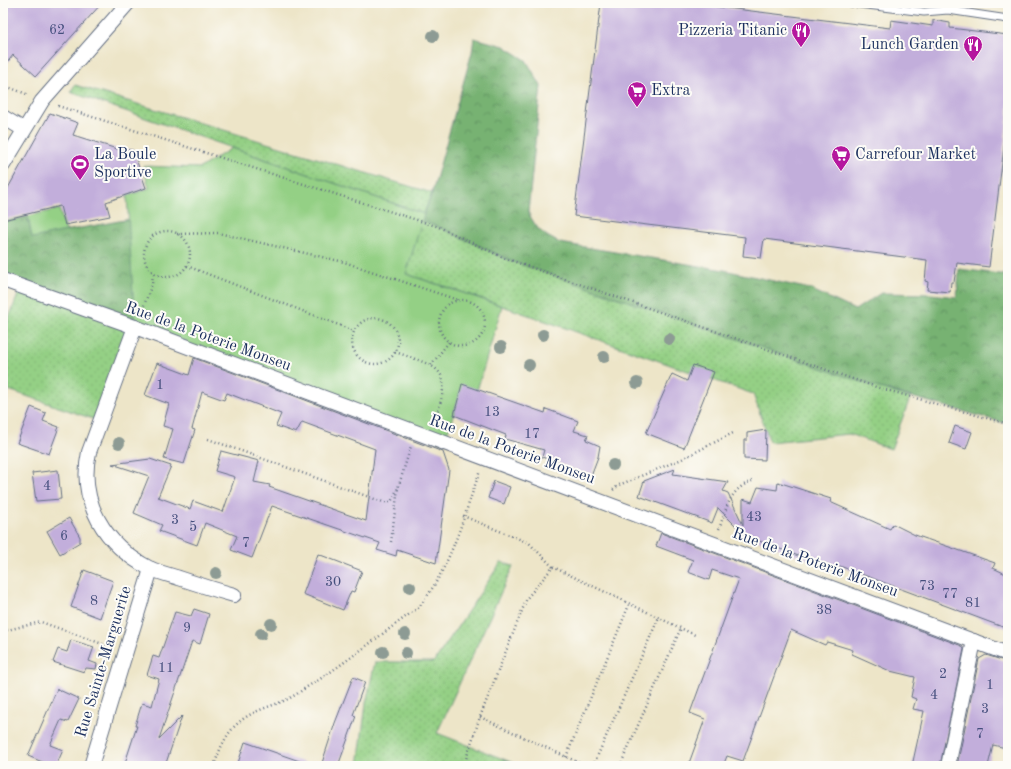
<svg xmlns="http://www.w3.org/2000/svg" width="1011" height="769" viewBox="0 0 1011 769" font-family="'Old Standard TT',serif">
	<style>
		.grass { fill: url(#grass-dots); stroke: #588072 }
		.forest { fill: url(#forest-crowns); stroke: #497068 }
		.park { fill: #94d085; stroke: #588072 }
		.building { fill: #c2aedb }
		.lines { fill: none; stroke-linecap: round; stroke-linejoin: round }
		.service-casing { stroke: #646f83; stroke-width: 9 }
		.minor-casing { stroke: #646f83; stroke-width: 16 }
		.path { stroke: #646f83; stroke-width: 2.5; stroke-dasharray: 1 3; stroke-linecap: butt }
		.service { stroke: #fff; stroke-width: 7 }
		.minor { stroke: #fff; stroke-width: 14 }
		.tree { fill: #8d9b94 }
		.labels { text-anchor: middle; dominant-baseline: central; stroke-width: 4; stroke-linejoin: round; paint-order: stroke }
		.number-label { font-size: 14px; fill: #454f7d }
		.poi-label { font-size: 16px; fill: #1b2f5e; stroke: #fdfcf7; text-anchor: start }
		.street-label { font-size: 16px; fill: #1b2f5e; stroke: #fdfcf7 }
	</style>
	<defs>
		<pattern id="grass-dots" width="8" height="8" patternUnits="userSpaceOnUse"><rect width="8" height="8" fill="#94d085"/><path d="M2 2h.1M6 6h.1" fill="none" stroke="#7fb375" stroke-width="1.8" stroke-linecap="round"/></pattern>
		<pattern id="forest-crowns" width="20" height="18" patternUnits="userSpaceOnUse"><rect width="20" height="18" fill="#77b272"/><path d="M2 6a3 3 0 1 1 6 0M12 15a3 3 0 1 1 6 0" fill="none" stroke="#619161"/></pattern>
	</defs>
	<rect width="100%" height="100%" fill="#fdfcf7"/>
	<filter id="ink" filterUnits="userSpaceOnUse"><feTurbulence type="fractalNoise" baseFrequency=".025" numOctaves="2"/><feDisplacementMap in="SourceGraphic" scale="8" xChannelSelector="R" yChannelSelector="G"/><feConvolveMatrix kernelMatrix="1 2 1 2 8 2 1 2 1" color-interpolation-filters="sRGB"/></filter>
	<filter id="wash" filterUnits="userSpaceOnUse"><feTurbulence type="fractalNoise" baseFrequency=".012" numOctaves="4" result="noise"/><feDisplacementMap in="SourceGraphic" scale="16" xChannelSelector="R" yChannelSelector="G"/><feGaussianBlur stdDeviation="0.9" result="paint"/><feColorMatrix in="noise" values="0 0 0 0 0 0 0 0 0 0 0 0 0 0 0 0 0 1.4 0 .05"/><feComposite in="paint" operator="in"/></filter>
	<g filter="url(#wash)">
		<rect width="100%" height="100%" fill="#ede5c8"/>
		<g class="grass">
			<path d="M75,85l357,108 -8,21 -354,-122z"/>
			<path d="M421,221l18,6 65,31 406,140 -19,51 -42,-15 -79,8 -17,-48 -279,-98 -68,-22z"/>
			<path d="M21,287l114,40 -36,94 -96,-33v-55z"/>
			<path d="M501,562l12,4 -76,167 84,33h-163l8,-63 9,-41h59z"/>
		</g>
		<g class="forest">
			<path d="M474,38l30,8 22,14 15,26 -13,126c9,18 14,22 32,31l164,27 86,19 45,21 26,-17 50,1 26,3 2,-28 49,6v149l-132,-37 -362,-125 -75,-35 -18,-6 11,-28 40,-141z"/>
			<path d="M28,216l4,21 98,-18 5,108 -132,-47v-58z"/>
		</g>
		<g class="park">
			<path d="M232,148l192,66 -18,60 96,32 -26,88 -14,-5 -18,54 -309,-116 -8,-131 22,-8 -6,-22 57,2z"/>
			<path d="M59,209l7,22 -34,7 -4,-22z"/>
		</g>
		<g id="blocks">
			<g class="building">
				<path d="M3,3h99l-66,73 -23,-21 -10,13z"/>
				<path d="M601,3h85l204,25 1,-8 42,6v-6l17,3v5l58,7v80l-19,152 -32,-4 -3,19h-3l-1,10 -23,-2 1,-8 -3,-1 2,-21 -163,-21 -3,19 -18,-2 2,-19 -171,-21z"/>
				<path d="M50,113l28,10 -5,12 44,14 16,1 13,38 -40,14 4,14 -45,9 -5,-19 -57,14v-23z"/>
				<path d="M194,358l249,94 6,18 -13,93 -39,-13 -1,6 -19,-6 3,-7 -108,-37 -20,52 -21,-8 6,-14 -32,-13 -8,22 -38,-14 3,-6 -28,-12 15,-37 -37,-12 38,-5 21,7 -13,31 32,12 3,-8 30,11 12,-35 -20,-6 6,-20 38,10 -5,21 16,3 -1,2 97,34 9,-72 -73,-27 -6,11 -20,-7 5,-12 -54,-21 -3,7 -22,-8 -10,37 3,1 -11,34 -20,-5 9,-30 -10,-3 6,-22 -24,-9 12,-32 32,12z"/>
				<path d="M693,365l21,7 -30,76 -38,-15 26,-59 15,7z"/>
				<path d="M462,384l83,29 1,-4 32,12 -4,10 14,4 -2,5 14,6 -2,11 -8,21 -15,-6 1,-2 -34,-13 2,-7 -39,-11 1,-4 -52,-20z"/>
				<path d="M31,407l15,6 -3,8 16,6 -10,27 -32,-11z"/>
				<path d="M955,426l17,6 -6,17 -17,-6z"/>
				<path d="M766,430l-1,30 -21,-1v-19h3v-7z"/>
				<path d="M675,469l-2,5 55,8 -5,9 5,2 15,32v-26l9,3 6,-15 19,3 1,-8 53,17 -1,3 60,27 3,-5 22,11 80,28 -2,5 15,7v54l-171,-64 -2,5 -89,-34 -28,-28 -6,15 -73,-27 5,-15z"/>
				<path d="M58,470l3,29 -25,2 -4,-28z"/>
				<path d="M494,481l16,6 -6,17 -16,-6z"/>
				<path d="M69,518l11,19v5l-20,12 -13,-23z"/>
				<path d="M661,533l301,113 2,3 -24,117h-28l12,-55 -11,-2 3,-10 -5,-2 4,-20 -25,-6 -38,-17 1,-4 -26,-8 -2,3 -34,-15 -48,131 -16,-5 -4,10h-35l17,-47 -15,-6 49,-134 -27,-9 -3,10 -21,-8 5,-12 -37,-14z"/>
				<path d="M318,554l44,17 -8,21 -3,-1 -8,19 -40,-16z"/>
				<path d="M84,570l29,11 -13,37 -29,-11z"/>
				<path d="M194,609l15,5 -9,30 -8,-3 -33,98 23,-23 -17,50h-41l13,-40h-2l7,-23 10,3 7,-27 -12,-4 6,-19 6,2 16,-46 16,4z"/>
				<path d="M71,640l23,7 -5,14 8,3 -1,5 -10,-1 -2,4 -31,-10 5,-13 9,3z"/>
				<path d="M986,655l22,7 -3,17h3v60l-2,9 -13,-3 -5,21h-31l22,-107z"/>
				<path d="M353,677l12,5 -12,33 3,1 -18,50h-17l14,-43z"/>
				<path d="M57,689l22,10 -11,23 -7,-2 -11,25 13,5 -7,16h-4l-24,-10z"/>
				<path d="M245,742l63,22v2h-71z"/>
			</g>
		</g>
	</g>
	<g filter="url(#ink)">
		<use href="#blocks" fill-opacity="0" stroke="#646f83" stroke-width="1"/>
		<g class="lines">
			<g class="service-casing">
				<path id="service" d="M851,3l73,9 24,-2 60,9"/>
			</g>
			<g class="minor-casing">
				<g id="minor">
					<path d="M3,117l20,12"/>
					<path d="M3,165l39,-64 86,-98"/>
					<path d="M3,280l132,47 873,327"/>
					<path d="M135,327l-46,125c-11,50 16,93 60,116 9,4 20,7 30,10 18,6 37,12 55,17"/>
					<path d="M91,766l60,-197"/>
					<path d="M948,766l26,-125"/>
				</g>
			</g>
			<g class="path">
				<path d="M3,85l26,10"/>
				<path d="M58,106l381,121 65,31 372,129 132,37"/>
				<circle cx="167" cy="254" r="23"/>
				<path d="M177,234l41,-1 126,29 114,38"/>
				<path d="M187,266l167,65"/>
				<circle cx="462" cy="323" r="23"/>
				<path d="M141,313l11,-29 1,-11"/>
				<circle cx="375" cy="341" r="23"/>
				<path d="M395,352c51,17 57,18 39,71"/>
				<path d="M431,365l18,-23"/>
				<path d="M208,439l175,63h8l7,-14"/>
				<path d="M613,490l6,-5 63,-26 53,-27"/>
				<path d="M463,516l66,27 24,24 -26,31 -47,119 -14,42 2,7"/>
				<path d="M719,529c8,-22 10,-39 33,-48"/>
				<path d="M391,542l7,-54 13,-42"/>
				<path d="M553,567l144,69"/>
				<path d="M3,631l38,-9 70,25"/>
				<path d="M480,717l106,49"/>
				<path d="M566,757l63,-152"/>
				<path d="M214,766c5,-15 11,-31 23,-42 15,-14 34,-17 51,-25 10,-5 19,-13 29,-18 35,-23 67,-49 101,-73 32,-38 45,-90 62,-137"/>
				<path d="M593,766l66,-149"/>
				<path d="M620,766l61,-138"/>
			</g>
			<use href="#service" class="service"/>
			<use href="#minor" class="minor"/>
		</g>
		<g class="tree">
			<circle cx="433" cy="36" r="6"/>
			<circle cx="543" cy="335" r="6"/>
			<circle cx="669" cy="339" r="6"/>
			<circle cx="501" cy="347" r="6"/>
			<circle cx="604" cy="357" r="6"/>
			<circle cx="529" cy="365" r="6"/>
			<circle cx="637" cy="383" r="6"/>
			<circle cx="119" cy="443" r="6"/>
			<circle cx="613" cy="465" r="6"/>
			<circle cx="216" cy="573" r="6"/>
			<circle cx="410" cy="587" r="6"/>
			<circle cx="271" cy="624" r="6"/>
			<circle cx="261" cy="634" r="6"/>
			<circle cx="405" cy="634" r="6"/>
			<circle cx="383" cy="652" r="6"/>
			<circle cx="406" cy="653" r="6"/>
		</g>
	</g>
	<defs>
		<g id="restaurant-pin" transform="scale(1)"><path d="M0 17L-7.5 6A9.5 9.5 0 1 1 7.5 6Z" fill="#b5179e" stroke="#fdfcf7"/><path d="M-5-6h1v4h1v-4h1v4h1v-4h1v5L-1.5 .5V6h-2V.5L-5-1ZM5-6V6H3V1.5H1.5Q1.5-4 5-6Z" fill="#fff"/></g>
		<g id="supermarket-pin" transform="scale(1)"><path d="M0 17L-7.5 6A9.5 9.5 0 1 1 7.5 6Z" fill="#b5179e" stroke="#fdfcf7"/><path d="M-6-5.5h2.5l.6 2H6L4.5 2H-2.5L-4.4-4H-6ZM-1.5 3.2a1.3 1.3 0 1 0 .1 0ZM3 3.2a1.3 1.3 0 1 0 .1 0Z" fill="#fff"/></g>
		<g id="stadium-pin" transform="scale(1)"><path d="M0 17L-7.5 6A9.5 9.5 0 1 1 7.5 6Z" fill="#b5179e" stroke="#fdfcf7"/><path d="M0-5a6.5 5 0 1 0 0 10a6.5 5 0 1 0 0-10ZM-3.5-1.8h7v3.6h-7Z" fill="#fff"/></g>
	</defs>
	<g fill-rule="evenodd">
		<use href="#restaurant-pin" x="801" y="31"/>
		<use href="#restaurant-pin" x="973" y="45"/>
		<use href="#supermarket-pin" x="637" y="91"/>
		<use href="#supermarket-pin" x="841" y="155"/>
		<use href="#stadium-pin" x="80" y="164"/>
	</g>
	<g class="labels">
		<g class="number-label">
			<text x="57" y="30">62</text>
			<text x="160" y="385">1</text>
			<text x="492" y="412">13</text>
			<text x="532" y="434">17</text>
			<text x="47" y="486">4</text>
			<text x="754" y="517">43</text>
			<text x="175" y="520">3</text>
			<text x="193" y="527">5</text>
			<text x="64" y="536">6</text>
			<text x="246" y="543">7</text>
			<text x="333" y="582">30</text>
			<text x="927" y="586">73</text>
			<text x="950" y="594">77</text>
			<text x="94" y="601">8</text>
			<text x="973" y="603">81</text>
			<text x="824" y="610">38</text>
			<text x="187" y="628">9</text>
			<text x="166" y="668">11</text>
			<text x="943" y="674">2</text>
			<text x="990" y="685">1</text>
			<text x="934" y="695">4</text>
			<text x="985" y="709">3</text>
			<text x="980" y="734">7</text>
		</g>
		<g class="poi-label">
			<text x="787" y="31" text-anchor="end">Pizzeria Titanic</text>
			<text x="959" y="45" text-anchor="end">Lunch Garden</text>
			<text x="651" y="91">Extra</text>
			<text x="94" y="155">La Boule<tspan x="94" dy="18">Sportive</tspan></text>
			<text x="855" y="155">Carrefour Market</text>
		</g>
		<g class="street-label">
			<text transform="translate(208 337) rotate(20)">Rue de la Poterie Monseu</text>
			<text transform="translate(512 450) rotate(20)">Rue de la Poterie Monseu</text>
			<text transform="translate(815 563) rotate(20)">Rue de la Poterie Monseu</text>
			<text transform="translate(104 662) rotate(-73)">Rue Sainte-Marguerite</text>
		</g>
	</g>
	<rect width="1011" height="769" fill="none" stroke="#fdfcf7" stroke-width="16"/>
</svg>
